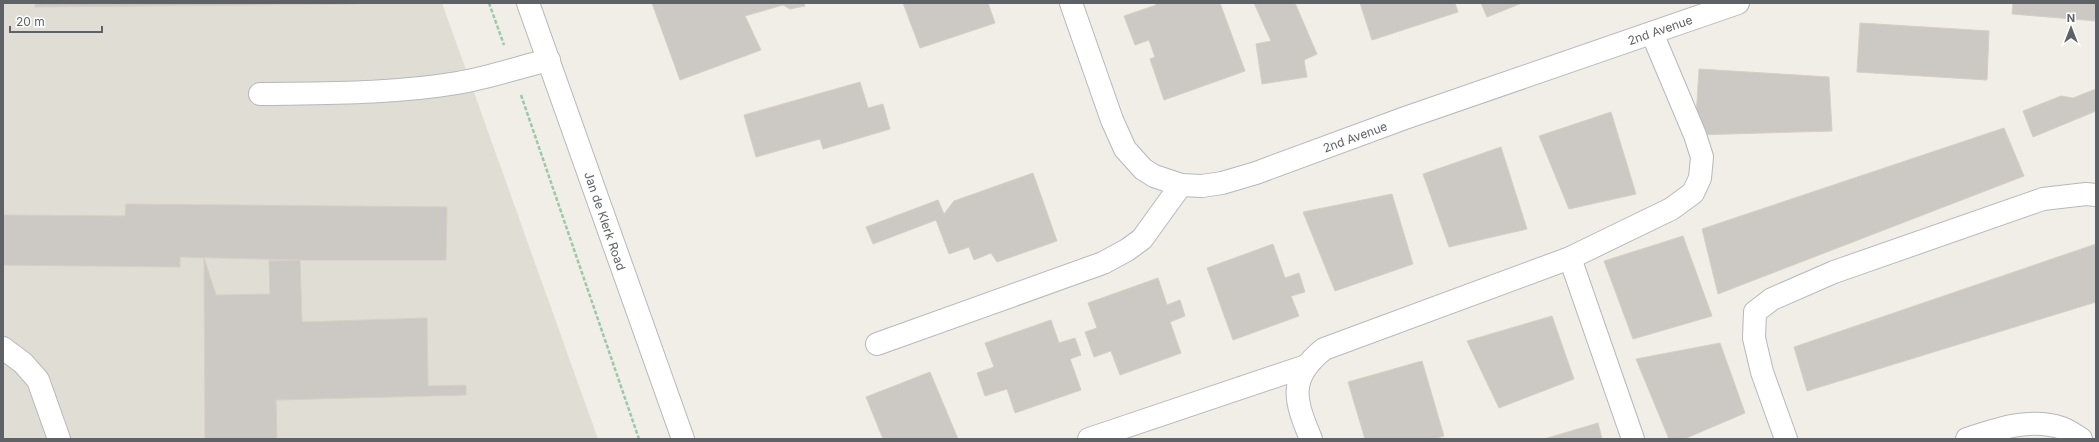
<svg xmlns="http://www.w3.org/2000/svg" width="2099" height="442" viewBox="0 0 2099 442" font-family="Inter,sans-serif">
	<style>
		.education { fill: #e0ddd4 }
		.building { fill: #ccc8c3; stroke: #d5d0c4 }
		.lines { fill: none; stroke-linecap: round; stroke-linejoin: round }
		.minor-casing { stroke: #b6b8bd; stroke-width: 24 }
		.path { stroke: #9cc8ab; stroke-width: 2.5; stroke-dasharray: 4 2; stroke-linecap: butt }
		.minor { stroke: #fff; stroke-width: 22 }
		.labels { text-anchor: middle; dominant-baseline: central; stroke-width: 3; stroke-linejoin: round; paint-order: stroke }
		.street-label { font-size: 12px; fill: #5e6166; stroke: #fff }
	</style>
	<rect width="100%" height="100%" fill="#f0eee6"/>
	<path class="education" d="M3,3h439l156,436h-595z"/>
	<g class="building">
		<path d="M35,3h322v1l-322,3z"/>
		<path d="M652,3h152l1,3 -15,3 -7,-4 -38,11 16,34 -81,30z"/>
		<path d="M903,3h85l7,20 -75,25z"/>
		<path d="M1155,3h65l25,68 -81,29 -14,-41 5,-2 -6,-17 -14,5 -11,-29 32,-11z"/>
		<path d="M1254,3h41l22,51 -13,6 3,17 -45,7 -6,-40 15,-3z"/>
		<path d="M1360,3h95l3,9 -86,28z"/>
		<path d="M1481,3h41l-35,14z"/>
		<path d="M2013,3h83v18l-84,-7z"/>
		<path d="M1860,23l129,8 -2,49 -130,-8z"/>
		<path d="M1699,69l130,8 3,54 -137,4z"/>
		<path d="M860,82l8,26 15,-4 7,25 -67,20 -3,-10 -64,18 -12,-42z"/>
		<path d="M2096,89v22l-63,26 -10,-26 38,-15 12,2z"/>
		<path d="M1611,112l25,82 -67,15 -30,-73z"/>
		<path d="M2004,128l20,48 -306,118 -16,-65z"/>
		<path d="M1501,147l26,82 -78,18 -26,-73z"/>
		<path d="M1033,173l24,68 -60,21 -6,-9 -17,7 -5,-13 -20,7 -13,-34 -63,24 -7,-17 72,-27 6,14 10,-13z"/>
		<path d="M1392,194l21,70 -78,27 -32,-79z"/>
		<path d="M126,204l321,3 -1,53h-146l-120,-3v10l-177,-2v-50l122,1z"/>
		<path d="M1683,236l29,80 -79,23 -29,-78z"/>
		<path d="M1273,244l12,34 14,-5 6,19 -14,4 8,20 -66,24 -26,-72z"/>
		<path d="M2096,244v58l-289,89 -13,-44z"/>
		<path d="M204,258l12,37 54,-1 -1,-33 31,-1 2,62 125,-4 1,68 38,-1v10l-190,5 1,39h-72z"/>
		<path d="M1158,278l9,27 13,-5 5,16 -15,6 11,31 -61,22 -9,-24 -17,6 -9,-25 12,-4 -9,-25z"/>
		<path d="M1552,316l22,63 -75,29 -32,-67z"/>
		<path d="M1051,320l8,23 16,-5 6,17 -11,4 11,31 -66,23 -8,-24 -22,7 -8,-23 17,-6 -9,-24z"/>
		<path d="M1720,343l25,70 -61,26h-15l-33,-80z"/>
		<path d="M1422,361l22,75 -11,3h-68l-17,-57z"/>
		<path d="M930,372l28,67h-75l-17,-42z"/>
		<path d="M1598,423l4,16h-58z"/>
	</g>
	<g class="lines">
		<g class="minor-casing">
			<g id="minor">
				<path d="M528,3l155,436"/>
				<path d="M1071,3l41,117 13,29 18,20 11,7 27,9 21,1 20,-3 34,-10 149,-55 333,-115"/>
				<path d="M260,94c65,-1 132,0 197,-11 31,-5 62,-16 92,-23"/>
				<path d="M1570,258l63,181"/>
				<path d="M877,344l226,-81 24,-13 15,-11 39,-54"/>
				<path d="M3,348l20,15 15,17 21,59"/>
				<path d="M1089,439l217,-73"/>
				<path d="M1311,439c-16,-38 -24,-61 13,-90l246,-91 101,-49 22,-16 7,-15 2,-21 -7,-22 -43,-102"/>
				<path d="M1786,439l-24,-67 -8,-34 1,-26 17,-13 62,-27 209,-73 43,-5 10,1"/>
				<path d="M1967,439c30,-10 64,-22 95,-11 6,2 13,7 19,11"/>
			</g>
		</g>
		<g class="path">
			<path d="M489,3l15,42"/>
			<path d="M521,95l118,344"/>
		</g>
		<use href="#minor" class="minor"/>
	</g>
	<g class="labels">
		<g class="street-label">
			<text transform="translate(1660 30) rotate(-19)">2nd Avenue</text>
			<text transform="translate(1355 137) rotate(-20)">2nd Avenue</text>
			<text transform="translate(605 221) rotate(71)">Jan de Klerk Road</text>
		</g>
	</g>
	<rect width="2099" height="442" fill="none" stroke="#5e6166" stroke-width="8"/>
	<g transform="translate(2071 28)" stroke="#ffffff" stroke-width="3" paint-order="stroke">
	<path d="M0-3L7 15L0 10L-7 15Z" fill="#5e6166"/>
	<text y="-6" font-size="11" font-weight="bold" text-anchor="middle" fill="#5e6166">N</text>
	</g>
	<path d="M10 26v6h92v-6" fill="none" stroke="#5e6166" stroke-width="2"/>
	<text x="16" y="26" font-size="12" fill="#5e6166" stroke="#ffffff" stroke-width="3" paint-order="stroke">20 m</text>
</svg>
